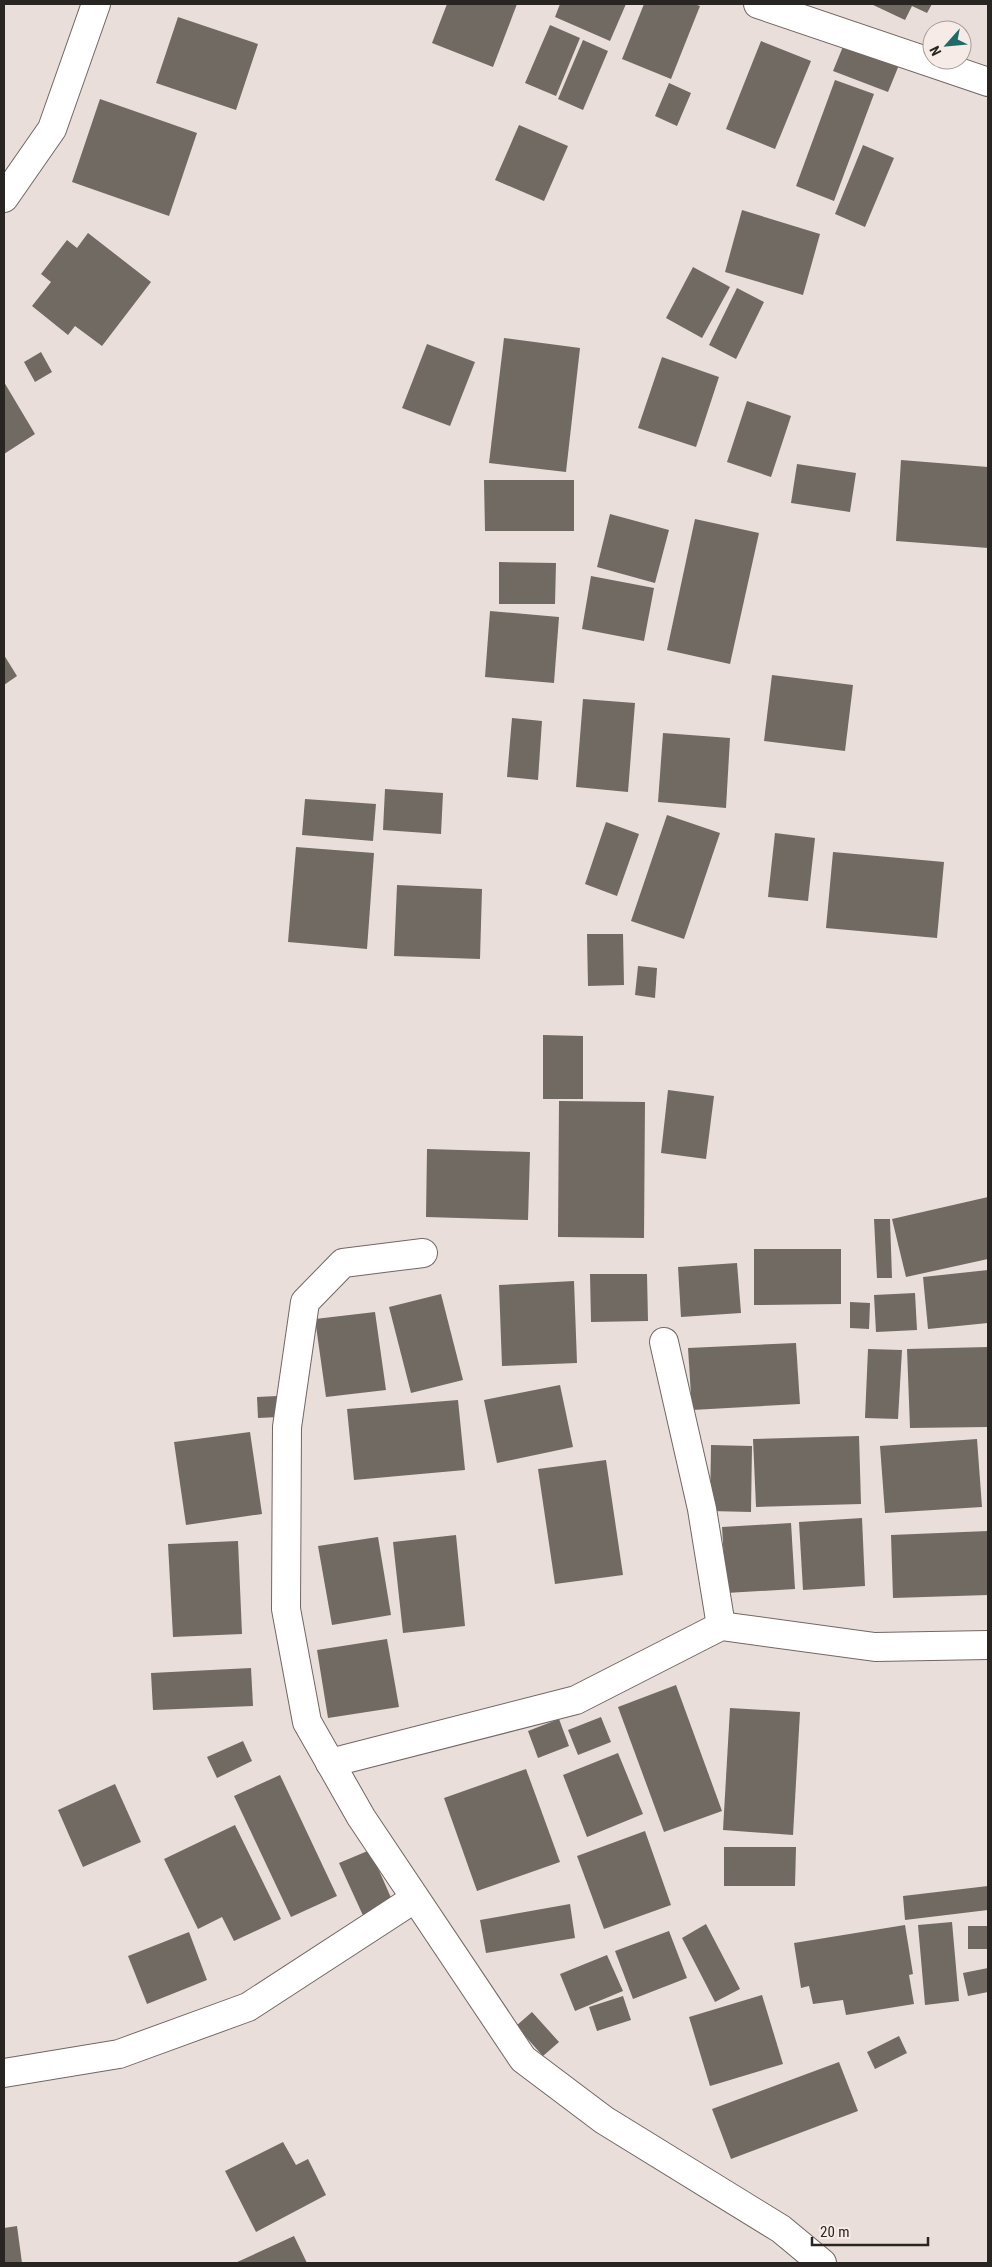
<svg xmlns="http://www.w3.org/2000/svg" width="992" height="2267" viewBox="0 0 992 2267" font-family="'Roboto Condensed',sans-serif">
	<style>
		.building { fill: #716a62 }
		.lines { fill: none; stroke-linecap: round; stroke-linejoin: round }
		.street-casing { stroke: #716764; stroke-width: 30 }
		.street { stroke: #fff; stroke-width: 28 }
	</style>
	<rect width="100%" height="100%" fill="#eadeda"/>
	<g class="building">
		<path d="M447,4h70l-24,63 -61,-24z"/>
		<path d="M560,4h66l-16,37 -55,-24z"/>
		<path d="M644,4h50l6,2 -29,73 -49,-20z"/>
		<path d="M871,4h61l-5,9 -15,-7 -7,14z"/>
		<path d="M178,17l80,27 -22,66 -80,-27z"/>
		<path d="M550,25l30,13 -24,58 -31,-13z"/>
		<path d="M846,39l55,21 -13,32 -55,-21z"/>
		<path d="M583,40l25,11 -25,59 -25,-11z"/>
		<path d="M761,41l50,20 -36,88 -49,-20z"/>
		<path d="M835,80l39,14 -40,107 -38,-15z"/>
		<path d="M669,83l22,10 -14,33 -22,-10z"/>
		<path d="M100,99l97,34 -28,83 -97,-34z"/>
		<path d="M519,125l49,21 -24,55 -49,-21z"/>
		<path d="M863,145l31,13 -29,69 -30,-13z"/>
		<path d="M742,210l78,24 -17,61 -78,-23z"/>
		<path d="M88,233l63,49 -49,64 -27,-20 -7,9 -36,-29 19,-24 -10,-8 26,-34 10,8z"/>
		<path d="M693,267l37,20 -28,51 -36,-20z"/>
		<path d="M737,288l27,14 -28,57 -27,-14z"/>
		<path d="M504,338l76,10 -14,124 -77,-9z"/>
		<path d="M427,344l48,18 -25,64 -48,-18z"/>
		<path d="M41,352l11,20 -17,10 -11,-20z"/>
		<path d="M662,357l57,20 -23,70 -58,-19z"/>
		<path d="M4,382l31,52 -31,20z"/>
		<path d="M747,401l44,15 -20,61 -44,-15z"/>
		<path d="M901,460l87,7v81l-92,-7z"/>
		<path d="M797,464l59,9 -6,39 -59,-9z"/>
		<path d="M484,480h90v51h-89z"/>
		<path d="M610,514l59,16 -14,53 -58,-16z"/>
		<path d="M695,519l64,14 -29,131 -63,-14z"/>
		<path d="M499,562l57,1 -1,41h-56z"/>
		<path d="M591,576l63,12 -10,53 -62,-12z"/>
		<path d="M490,611l69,6 -5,66 -69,-6z"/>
		<path d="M4,655l13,21 -13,9z"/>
		<path d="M772,675l81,10 -8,66 -81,-10z"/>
		<path d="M583,699l52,4 -7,89 -52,-5z"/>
		<path d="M512,718l30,3 -4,59 -31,-3z"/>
		<path d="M663,733l67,5 -4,70 -68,-6z"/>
		<path d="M385,789l58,4 -2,41 -58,-4z"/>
		<path d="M305,799l71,5 -3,37 -71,-6z"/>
		<path d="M667,815l53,18 -36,106 -53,-18z"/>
		<path d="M606,822l33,12 -22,62 -32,-12z"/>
		<path d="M775,833l40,5 -7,63 -40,-4z"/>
		<path d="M296,847l78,6 -7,96 -79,-7z"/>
		<path d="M833,852l111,10 -7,76 -111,-10z"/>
		<path d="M397,885l85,4 -2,70 -86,-3z"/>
		<path d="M587,934h36l1,51 -36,1z"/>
		<path d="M638,966l19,2 -2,30 -20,-3z"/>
		<path d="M543,1035l40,1v63h-40z"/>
		<path d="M668,1090l46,6 -8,63 -45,-6z"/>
		<path d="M559,1101l86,1 -1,136 -86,-1z"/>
		<path d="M427,1149l103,3 -2,68 -102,-3z"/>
		<path d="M988,1197v62l-82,18 -14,-58z"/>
		<path d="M874,1219h16l2,59h-15z"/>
		<path d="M754,1249h87v55l-87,1z"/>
		<path d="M737,1263l4,50 -60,4 -3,-50z"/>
		<path d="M988,1270v53l-60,6 -5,-52z"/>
		<path d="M590,1274h57l1,47 -57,1z"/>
		<path d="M574,1281l3,82 -75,3 -3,-81z"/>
		<path d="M915,1293l2,37 -41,2 -2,-37z"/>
		<path d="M441,1294l22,86 -52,13 -22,-86z"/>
		<path d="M850,1302l20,1 -1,26 -19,-1z"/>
		<path d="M375,1312l11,78 -60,7 -11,-78z"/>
		<path d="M796,1343l4,61 -108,6 -4,-62z"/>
		<path d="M988,1347v80l-78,1 -3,-79z"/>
		<path d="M868,1349l34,1 -4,69 -33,-1z"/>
		<path d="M560,1385l13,62 -76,16 -13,-63z"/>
		<path d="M277,1396l2,21 -21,1 -1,-21z"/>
		<path d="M458,1400l7,70 -111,10 -7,-71z"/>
		<path d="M250,1432l12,82 -76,11 -12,-83z"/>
		<path d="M859,1436l2,68 -105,3 -3,-68z"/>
		<path d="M977,1439l5,68 -97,6 -5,-67z"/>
		<path d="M711,1445l41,1 -1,66 -41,-1z"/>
		<path d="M606,1460l17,115 -68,9 -17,-115z"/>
		<path d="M862,1518l3,68 -62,4 -4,-68z"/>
		<path d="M791,1523l4,66 -69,4 -4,-66z"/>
		<path d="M988,1531v64l-95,3 -2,-63z"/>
		<path d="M456,1535l9,91 -62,7 -10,-91z"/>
		<path d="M378,1537l13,78 -59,10 -14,-79z"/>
		<path d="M238,1541l4,93 -69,3 -5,-93z"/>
		<path d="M387,1639l12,68 -71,11 -11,-68z"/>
		<path d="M251,1668l2,38 -100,4 -2,-37z"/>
		<path d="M676,1685l46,126 -58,21 -46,-125z"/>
		<path d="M730,1708l70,4 -7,123 -70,-5z"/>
		<path d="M601,1717l10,25 -33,13 -10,-25z"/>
		<path d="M559,1719l10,27 -31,12 -10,-27z"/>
		<path d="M243,1741l9,20 -35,17 -10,-21z"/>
		<path d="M618,1753l25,61 -56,23 -24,-62z"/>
		<path d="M526,1769l34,93 -83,29 -33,-93z"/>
		<path d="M280,1775l57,121 -46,21 -57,-121z"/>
		<path d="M115,1784l26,58 -58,25 -25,-57z"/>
		<path d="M235,1825l46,94 -47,22 -12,-24 -24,12 -34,-70z"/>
		<path d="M645,1831l26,74 -67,24 -27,-73z"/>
		<path d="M724,1847h72l-1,39h-71z"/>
		<path d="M370,1850l26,59 -30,13 -27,-59z"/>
		<path d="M988,1886v24l-83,10 -2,-24z"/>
		<path d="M570,1904l5,34 -89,15 -6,-33z"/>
		<path d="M952,1922l7,79 -34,4 -7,-80z"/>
		<path d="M706,1924l34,65 -25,13 -33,-64z"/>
		<path d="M905,1925l8,49 -4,1 5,29 -68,11 -3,-15 -30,4 -4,-18 -8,2 -7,-45z"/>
		<rect x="968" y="1926" width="20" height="23"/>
		<path d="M669,1931l18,47 -54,21 -18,-48z"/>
		<path d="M189,1932l18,48 -60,24 -19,-48z"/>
		<path d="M607,1955l16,36 -48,20 -15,-37z"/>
		<path d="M988,1968v24l-20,4 -5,-23z"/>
		<path d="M762,1995l21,69 -73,22 -21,-69z"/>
		<path d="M623,1996l8,24 -34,11 -8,-24z"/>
		<path d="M532,2012l27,30 -16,14 -27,-30z"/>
		<path d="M899,2036l8,17 -32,16 -8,-17z"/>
		<path d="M839,2062l19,49 -127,48 -19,-50z"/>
		<path d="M283,2142l13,23 12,-6 18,36 -70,37 -31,-61z"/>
		<path d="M17,2226l5,37h-18v-35z"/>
		<path d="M294,2236l13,27h-72z"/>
	</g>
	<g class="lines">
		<g class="street-casing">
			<g id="street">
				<path d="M758,4l230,78"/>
				<path d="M4,198l48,-69 44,-125"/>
				<path d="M423,1253l-80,10 -38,39 -18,125 -1,182 21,113 54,95 162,242 81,61 177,109 41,34"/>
				<path d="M664,1342l38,167 19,117"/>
				<path d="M330,1763l246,-63 145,-74 154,21 113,-2"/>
				<path d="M4,2073l115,-19 129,-47 166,-108"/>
			</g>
		</g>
		<use href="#street" class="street"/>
	</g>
	<rect width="992" height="2267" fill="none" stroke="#292523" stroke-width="10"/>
	<g transform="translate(947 45) rotate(243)"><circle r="24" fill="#f7ebe7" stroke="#a59c99"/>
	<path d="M0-4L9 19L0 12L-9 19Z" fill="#206b67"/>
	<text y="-8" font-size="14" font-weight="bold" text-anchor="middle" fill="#292523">N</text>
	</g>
	<path d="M812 2237v8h116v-8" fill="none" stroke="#292523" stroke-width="2.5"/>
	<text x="820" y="2237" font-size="15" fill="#292523" stroke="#f7ebe7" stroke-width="4" paint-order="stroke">20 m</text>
</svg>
